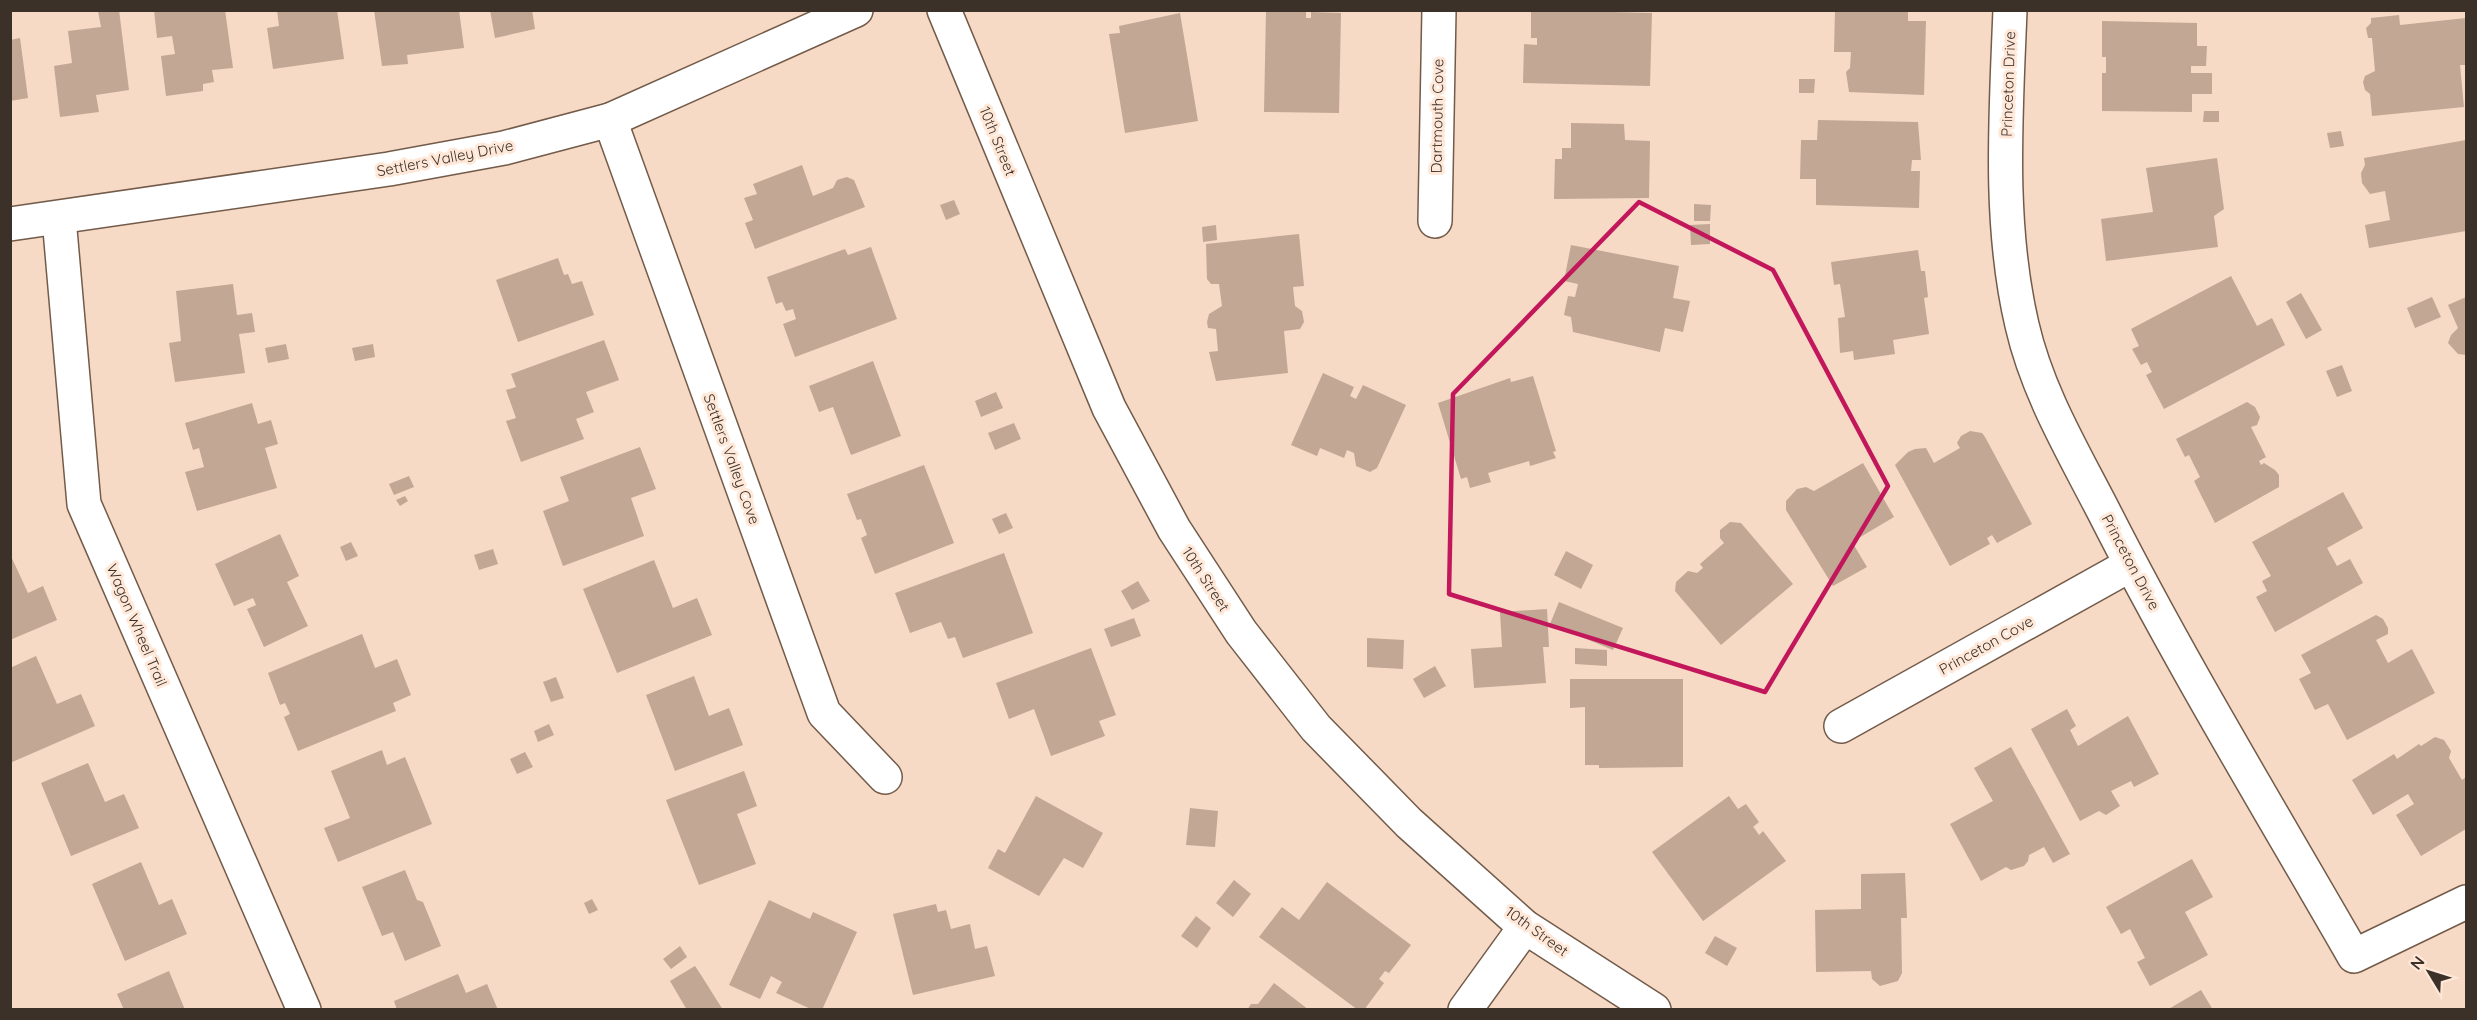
<svg xmlns="http://www.w3.org/2000/svg" width="2477" height="1020" viewBox="0 0 2477 1020" font-family="Quicksand,sans-serif">
	<style>
		.building { fill: #c1a794 }
		.lines { fill: none; stroke-linecap: round; stroke-linejoin: round }
		.street-casing { stroke: #735b4a; stroke-width: 36 }
		.secondary-casing { stroke: #735b4a; stroke-width: 36 }
		.street { stroke: #fff; stroke-width: 33 }
		.secondary { stroke: #fff; stroke-width: 33 }
		.marked { fill: none; stroke: #c2185b; stroke-width: 4.5; stroke-linejoin: round }
		.labels { text-anchor: middle; dominant-baseline: central; stroke-width: 6; stroke-linejoin: round; paint-order: stroke }
		.street-label { font-size: 15px; fill: #3c3129; stroke: #ffe8d8 }
	</style>
	<rect width="100%" height="100%" fill="#f6dac6"/>
	<g class="building">
		<path d="M119,10l10,80 -33,5 3,17 -39,5 -6,-51 18,-3 -4,-32 33,-4 -3,-16z"/>
		<path d="M154,10h71l8,58 -21,2 2,12 -11,2v7l-37,5 -5,-40 14,-2 -3,-18 -15,2z"/>
		<path d="M277,10h60l7,49 -71,10 -6,-41 12,-2z"/>
		<path d="M374,10h85l5,38 -57,7 1,9 -26,2z"/>
		<path d="M490,10h42l3,19 -40,9z"/>
		<path d="M1266,10h40v8h5v-6l30,1 -2,100 -75,-1z"/>
		<path d="M1531,10l121,3 -2,73 -127,-3 1,-39 13,1v-7h-6z"/>
		<path d="M1835,10h73v11h18l-2,74 -75,-3 -3,-20 4,-4 1,-16h-17z"/>
		<path d="M1180,13l18,108 -73,12 -16,-99 11,-1 -1,-7z"/>
		<path d="M2399,15l1,10 66,-7v47h-6l4,42 -92,9 -2,-22 -5,-4 -2,-8 2,-6 10,-5 -3,-33h-4l-2,-10 5,-5v-5z"/>
		<path d="M2102,21l95,2v23h10l-1,20h-15v7h21v21h-20v18l-90,-1v-38h4v-16h-4z"/>
		<path d="M20,38l8,60 -18,3v-61z"/>
		<path d="M1799,79h16l-1,14h-15z"/>
		<path d="M2204,111h15v11h-16z"/>
		<path d="M1818,120l100,2 3,38h-9l-1,11h9l-1,37 -103,-3v-26h-16l1,-39h16z"/>
		<path d="M1571,123l53,1 1,16 25,1 -1,57 -95,1 1,-40h7v-11h9z"/>
		<path d="M2341,131l3,15 -14,2 -3,-15z"/>
		<path d="M2466,140v91l-97,17 -4,-23 25,-5 -5,-29 -15,3 -8,-11 -1,-10 4,-8 -1,-7z"/>
		<path d="M2217,158l7,51 -10,7 4,31 -112,14 -5,-42 52,-7 -7,-44z"/>
		<path d="M802,165l11,31 20,-8 4,-8 10,-3 7,3 11,27 -110,42 -10,-26 8,-3 -9,-22 13,-4 -4,-10z"/>
		<path d="M954,200l6,14 -14,6 -6,-15z"/>
		<path d="M1694,204l17,1 -1,16h-16z"/>
		<path d="M1710,224v20l-19,1 -1,-20z"/>
		<path d="M1216,225l1,15 -14,2 -1,-15z"/>
		<path d="M1299,234l5,52 -11,1 2,19 7,5 2,11 -4,7 -16,2 4,42 -72,8 -7,-29 9,-1 -2,-22 -8,-1 -1,-6 2,-8 13,-8 -3,-22h-8l-4,-5 -1,-35z"/>
		<path d="M1571,245l108,21 -6,32 17,3 -7,31 -18,-4 -5,24 -87,-20 -2,-15 -7,-2 4,-19 7,1 3,-13 -14,-3z"/>
		<path d="M871,247l26,72 -102,38 -12,-33 13,-5 -3,-10 -7,2 -4,-9 -6,2 -9,-27 78,-28 3,6z"/>
		<path d="M1918,250l3,21h4l3,26 -4,1 5,36 -36,6 2,14 -41,6 -1,-9 -13,2 -2,-35 7,-1 -5,-33 -6,1 -3,-23z"/>
		<path d="M558,258l6,17 4,-1 4,10 10,-3 12,34 -76,27 -22,-62z"/>
		<path d="M2231,276l26,50 15,-8 13,27 -121,64 -18,-34 6,-3 -5,-10 -6,3 -9,-16 7,-3 -8,-17z"/>
		<path d="M233,284l4,31 15,-2 3,19 -16,2 6,39 -70,9 -6,-39 12,-2 -5,-50z"/>
		<path d="M2301,293l21,37 -16,9 -20,-37z"/>
		<path d="M2432,297l9,20 -26,11 -8,-20z"/>
		<path d="M2466,297v58l-8,-1 -10,-11 3,-8 7,-7 -10,-23z"/>
		<path d="M604,340l15,40 -33,12 8,20 -18,7 8,20 -63,23 -15,-41 10,-3 -10,-28 10,-3 -5,-13z"/>
		<path d="M286,344l3,15 -21,4 -3,-15z"/>
		<path d="M373,344l2,13 -20,4 -3,-13z"/>
		<path d="M873,361l28,75 -50,19 -18,-48 -14,5 -10,-26z"/>
		<path d="M2342,365l10,26 -15,6 -11,-26z"/>
		<path d="M1323,373l31,14 -4,9 6,3 7,-14 43,20 -29,63 -7,4 -14,-6 -2,-13 -7,-3 -3,8 -24,-10 -3,8 -26,-11z"/>
		<path d="M1533,376l23,75 -3,1 3,6 -26,8 -1,-5 -41,12 3,9 -21,6 -3,-11 -6,2 -23,-76 72,-25 1,4z"/>
		<path d="M996,392l7,16 -22,9 -6,-16z"/>
		<path d="M2247,402l8,5 5,10 -3,8 -6,2 15,30 -7,4 2,4 3,-2 11,7 4,5v12l-64,36 -21,-42 6,-4 -11,-22 -4,2 -9,-18z"/>
		<path d="M252,403l6,21 13,-4 7,24 -13,4 12,40 -80,23 -12,-39 19,-5 -5,-19 -6,2 -8,-27z"/>
		<path d="M1014,423l7,16 -26,11 -7,-17z"/>
		<path d="M1970,431l12,2 3,4 47,87 -35,19 -5,-8 -5,3 3,6 -40,22 -55,-101 13,-13 7,-3 11,-1 8,15 26,-15 -3,-5 4,-7z"/>
		<path d="M640,447l16,42 -25,9 13,38 -81,30 -20,-55 26,-10 -9,-24z"/>
		<path d="M1863,463l31,54 -42,25 15,25 -34,19 -47,-76v-9l11,-12 9,-2 8,4z"/>
		<path d="M924,465l30,78 -79,31 -14,-36 6,-3 -6,-16 -4,1 -10,-26z"/>
		<path d="M409,476l5,11 -20,8 -5,-11z"/>
		<path d="M2343,492l20,36 -36,20 10,18 13,-7 13,24 -88,49 -19,-35 11,-6 -5,-10 9,-5 -19,-34z"/>
		<path d="M405,496l3,5 -8,5 -4,-6z"/>
		<path d="M1006,513l7,15 -14,6 -7,-15z"/>
		<path d="M1730,522l11,1 52,61 -72,61 -46,-54 1,-9 12,-11 9,2 6,-5 -3,-4 24,-21 -4,-5v-8z"/>
		<path d="M280,534l19,42 -12,6 21,44 -44,21 -17,-38 9,-4 -3,-7 -19,8 -19,-42z"/>
		<path d="M351,542l7,14 -12,5 -6,-14z"/>
		<path d="M493,549l5,15 -19,6 -5,-15z"/>
		<path d="M1566,551l27,14 -12,24 -27,-14z"/>
		<path d="M1004,553l29,80 -70,25 -8,-21 -7,2 -7,-17 -31,11 -15,-40z"/>
		<path d="M10,554l18,39 15,-7 14,34 -47,20z"/>
		<path d="M654,560l19,48 24,-10 15,37 -95,38 -34,-84z"/>
		<path d="M1138,581l12,20 -18,9 -11,-19z"/>
		<path d="M1559,602l64,26 -10,22 -63,-26z"/>
		<path d="M1547,609l2,38h-6l3,36 -72,5 -3,-39 31,-2 -2,-35z"/>
		<path d="M2376,615l7,4 5,9v6l-12,6 12,23 24,-14 23,44 -88,47 -19,-36 -13,6 -16,-31 12,-6 -10,-18z"/>
		<path d="M1134,618l7,18 -30,11 -7,-18z"/>
		<path d="M362,634l13,34 22,-9 14,36 -18,8 3,8 -98,40 -14,-34 6,-3 -5,-11 -5,2 -12,-32z"/>
		<path d="M1367,638l37,2 -1,29 -36,-2z"/>
		<path d="M1091,648l25,67 -17,6 6,15 -54,20 -17,-47 -25,10 -13,-36z"/>
		<path d="M1575,648l32,2v16l-32,-2z"/>
		<path d="M36,656l21,48 24,-10 14,32 -85,37v-95z"/>
		<path d="M1435,666l11,20 -22,12 -11,-19z"/>
		<path d="M694,676l15,40 20,-8 14,37 -68,26 -29,-76z"/>
		<path d="M556,677l8,21 -13,4 -8,-20z"/>
		<path d="M1570,679h113v88l-84,1v-3h-14v-58l-15,1z"/>
		<path d="M2067,709l9,17 -6,4 8,16 50,-30 31,58 -25,13 -3,-6 -20,10 9,15 -14,9 -7,-4 -19,10 -49,-92z"/>
		<path d="M549,724l5,11 -16,7 -4,-11z"/>
		<path d="M2435,737l9,3 7,11 -2,7 13,22 4,-3v52l-45,27 -25,-41 18,-11 -6,-10 -35,21 -21,-35 42,-26 3,5 22,-15 2,2z"/>
		<path d="M2011,747l59,107 -17,9 -9,-16 -15,8 -1,6 -4,5 -13,4 -5,-3 -25,14 -31,-57 43,-23 -19,-33z"/>
		<path d="M382,750l5,15 18,-8 27,67 -94,38 -14,-34 26,-10 -19,-47z"/>
		<path d="M525,752l8,15 -16,7 -7,-15z"/>
		<path d="M88,763l17,39 19,-8 15,34 -68,28 -30,-73z"/>
		<path d="M744,771l13,35 -20,8 19,50 -57,21 -33,-85z"/>
		<path d="M1036,796l67,37 -20,35 -19,-10 -25,38 -51,-28 10,-19 7,4z"/>
		<path d="M1729,796l9,13 8,-5 13,18 -6,5 2,2 4,6 4,-4 23,30 -83,60 -51,-69z"/>
		<path d="M1190,808l28,3 -3,36 -29,-2z"/>
		<path d="M2192,859l21,38 -28,15 23,43 -58,31 -13,-24 8,-4 -15,-29 -9,5 -15,-27z"/>
		<path d="M141,862l18,43 13,-6 15,35 -62,27 -33,-77z"/>
		<path d="M405,870l12,30 6,2 18,44 -36,15 -12,-29 -11,4 -20,-49z"/>
		<path d="M1905,873l2,45h-6l1,55 -4,8 -18,5 -8,-7 -1,-8 -55,1 -1,-62 46,-1v-35z"/>
		<path d="M1234,880l17,14 -18,23 -17,-14z"/>
		<path d="M1327,882l84,63 -22,28 -4,-2 -6,8 5,4 -20,27h-6l-99,-73 23,-30 17,13z"/>
		<path d="M592,899l6,11 -9,4 -5,-11z"/>
		<path d="M769,900l41,19 3,-7 44,20 -35,78h-9l-37,-17 6,-11 -11,-6 -11,23 -31,-14z"/>
		<path d="M936,904l2,8 8,-2 5,19 19,-5 5,25 12,-3 8,30 -82,19 -20,-81z"/>
		<path d="M1196,916l15,12 -14,20 -16,-12z"/>
		<path d="M1715,936l22,12 -10,18 -22,-13z"/>
		<path d="M680,946l7,11 -16,12 -8,-10z"/>
		<path d="M695,966l6,9 22,35h-36l-17,-29z"/>
		<path d="M169,971l16,39h-61l-7,-16z"/>
		<path d="M458,974l8,19 21,-9 11,26h-101l-3,-9z"/>
		<path d="M1274,983l35,27h-62l4,-6h7z"/>
		<path d="M2201,990l12,20h-46z"/>
	</g>
	<g class="lines">
		<g class="street-casing">
			<g id="street">
				<path d="M2010,10c-4,104 -12,213 12,315 15,66 50,125 81,185 77,152 166,298 251,446l112,-54"/>
				<path d="M610,120l214,593 61,64"/>
				<path d="M59,218l25,286 220,506"/>
				<path d="M1435,221l4,-211"/>
				<path d="M1841,726l289,-161"/>
				<path d="M1465,1010l60,-83"/>
			</g>
		</g>
		<g class="secondary-casing">
			<g id="secondary">
				<path d="M944,10l165,398 65,121 67,103 75,96 93,95 116,104 129,83"/>
				<path d="M10,224l379,-55 115,-21 106,-28 246,-110"/>
			</g>
		</g>
		<use href="#street" class="street"/>
		<use href="#secondary" class="secondary"/>
	</g>
	<path class="marked" d="M1639,202l134,68 115,216 -123,206 -316,-98 4,-200z"/>
	<g class="labels">
		<g class="street-label">
			<text transform="translate(2008 84) rotate(-88)">Princeton Drive</text>
			<text transform="translate(1437 116) rotate(-89)">Dartmouth Cove</text>
			<text transform="translate(998 141) rotate(68)">10th Street</text>
			<text transform="translate(445 158) rotate(-11)">Settlers Valley Drive</text>
			<text transform="translate(732 459) rotate(70)">Settlers Valley Cove</text>
			<text transform="translate(2131 562) rotate(62)">Princeton Drive</text>
			<text transform="translate(1206 579) rotate(57)">10th Street</text>
			<text transform="translate(137 625) rotate(67)">Wagon Wheel Trail</text>
			<text transform="translate(1986 645) rotate(-29)">Princeton Cove</text>
			<text transform="translate(1537 931) rotate(36)">10th Street</text>
		</g>
	</g>
	<rect width="2477" height="1020" fill="none" stroke="#3c3129" stroke-width="24"/>
	<g transform="translate(2429 972) rotate(308)" stroke="#ffe8d8" stroke-width="4.5" paint-order="stroke">
	<path d="M0-4.5L10 22L0 15L-10 22Z" fill="#3c3129"/>
	<text y="-9" font-size="16" font-weight="bold" text-anchor="middle" fill="#3c3129">N</text>
	</g>
</svg>
